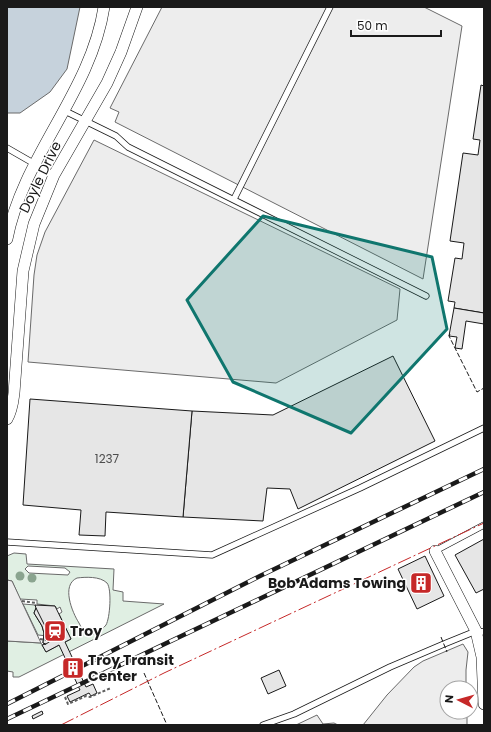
<svg xmlns="http://www.w3.org/2000/svg" width="491" height="732" viewBox="0 0 491 732" font-family="Poppins,sans-serif">
	<style>
		.green { fill: #e0efe3; stroke: #6a6a6a; fill-rule: evenodd }
		.parking { fill: #ededed; stroke: #6a6a6a }
		.water { fill: #c6d2dc; stroke: #6a6a6a }
		.building { fill: #e6e6e6; stroke: #1a1a1a }
		.lines { fill: none; stroke-linecap: round; stroke-linejoin: round }
		.service-casing { stroke: #1a1a1a; stroke-width: 7 }
		.minor-casing { stroke: #1a1a1a; stroke-width: 12 }
		.path { stroke: #5f5f5f; stroke-width: 2; stroke-dasharray: 3 2; stroke-linecap: butt }
		.service { stroke: #fff; stroke-width: 5.5 }
		.minor { stroke: #fff; stroke-width: 11 }
		.rail-casing { stroke: #1a1a1a; stroke-width: 4.5 }
		.rail { stroke: #fff; stroke-width: 3; stroke-dasharray: 9; stroke-linecap: butt }
		.fence { stroke: #1a1a1a; stroke-width: 1; stroke-dasharray: 5 2; stroke-linecap: butt }
		.power { stroke: #c62828; stroke-width: 1; stroke-dasharray: 14 3 2 3; stroke-linecap: butt }
		.tree { fill: #8aa48f }
		.marked { fill: #0f766e; fill-opacity: 0.2; stroke: #0f766e; stroke-width: 3; stroke-linejoin: round }
		.labels { text-anchor: middle; dominant-baseline: central; stroke-width: 3; stroke-linejoin: round; paint-order: stroke }
		.number-label { font-size: 12px; fill: #4d4d4d }
		.street-label { font-size: 14px; fill: #1a1a1a; stroke: #fff }
		.poi-label { font-size: 14px; font-weight: bold; fill: #1a1a1a; stroke: #fff; text-anchor: start }
	</style>
	<rect width="100%" height="100%" fill="#fff"/>
	<g class="green">
		<path d="M14,553l12,1 1,10 87,5 -1,21 10,2v9l41,3 -145,73h-6v-5l-6,-1v-30l34,2 5,9 25,-13 -12,-25 3,-2 -2,-5 -3,2 -2,-3 -18,-2v-4l-17,-1 -8,-18 -5,-1v-24zM28,566l37,2 5,4 -2,3 -39,-2 -4,-4zM77,578c8,-1 23,-2 30,5 5,6 3,35 -1,42 -5,6 -11,9 -18,11 -3,-4 -7,-8 -9,-13 -7,-11 -18,-38 -2,-45z"/>
		<path d="M23,604l12,1 13,31 -10,-1z"/>
	</g>
	<g class="parking">
		<path d="M162,7h262l38,19 -39,253 -308,-157 4,-10 -9,-4z"/>
		<path d="M94,140l306,149 -3,31 -121,63 -248,-21 6,-87 3,-20 8,-23z"/>
		<path d="M7,580l5,1 29,62 -34,-2z"/>
		<path d="M463,644l5,8 -2,18v18h-19v24h20v13h-104l24,-30 27,-28 9,-6z"/>
		<path d="M317,715l6,9 11,-1 4,2h-42z"/>
	</g>
	<path class="water" d="M7,7h73l-13,62 -17,23 -30,21h-13z"/>
	<g class="building">
		<path d="M481,85l3,1v227l-30,-5 1,-6 -7,-1 7,-43 7,1 2,-16 -14,-2 13,-88 15,2 2,-15 -7,-1z"/>
		<path d="M454,308l30,5v11l-18,-3 -4,28 -7,-1 2,-11 -8,-1z"/>
		<path d="M393,356l42,85 -137,68 -8,-20 -23,-1 -4,33 -80,-4 9,-106 81,4z"/>
		<path d="M30,399l162,12 -9,106 -77,-5 -1,24 -26,-1 2,-25 -58,-5z"/>
		<path d="M484,539v50l-8,4 -21,-38z"/>
		<path d="M425,556l19,40 -27,13 -19,-40z"/>
		<path d="M35,605l20,1 16,33 -6,3 21,45 7,-3 4,9 -6,3 -2,-3 -19,9 -3,-6 13,-6 -21,-45 -13,7 -4,-7 4,-1 -3,-1 1,-10 -2,-7 -8,-13 2,-5z"/>
		<path d="M36,608l16,32 -6,4 -3,-1 1,-10 -2,-7 -8,-13z"/>
		<path d="M279,670l7,16 -18,8 -7,-16z"/>
		<path d="M42,711l1,3 -10,5 -1,-3z"/>
	</g>
	<g class="lines">
		<g class="service-casing">
			<g id="service">
				<path d="M65,111l51,25 12,11 298,149"/>
				<path d="M7,148l47,27"/>
				<path d="M234,199l96,-192"/>
				<path d="M7,542l205,13 148,-67 124,-60"/>
				<path d="M435,551l49,-26"/>
				<path d="M263,725l31,-11 96,-47 54,-23 32,-13 8,1"/>
			</g>
		</g>
		<g class="minor-casing">
			<g id="minor">
				<path d="M7,239c16,-83 84,-147 97,-232"/>
				<path d="M7,419c5,-8 6,-18 7,-26l9,-122 11,-47 20,-49 53,-92 14,-31 16,-45"/>
				<path d="M435,551l41,80 6,26 2,47"/>
			</g>
		</g>
		<g class="path">
			<path d="M22,601l14,2"/>
			<path d="M40,639l5,1 6,-3"/>
			<path d="M65,697l3,7 18,-8 4,1 21,-9"/>
		</g>
		<use href="#service" class="service"/>
		<use href="#minor" class="minor"/>
		<g class="rail-casing">
			<g id="rail">
				<path d="M7,704l255,-129 222,-106"/>
				<path d="M7,719l477,-227"/>
			</g>
		</g>
		<use href="#rail" class="rail"/>
		<g class="fence">
			<path d="M450,334l-1,2 28,56 7,-4"/>
			<path d="M441,637l6,15"/>
			<path d="M144,673l23,52"/>
		</g>
		<path class="power" d="M61,725l103,-52 320,-150"/>
	</g>
	<g class="tree">
		<circle cx="20" cy="576" r="4.5"/>
		<circle cx="32" cy="578" r="4.5"/>
	</g>
	<path class="marked" d="M263,216l169,41 15,72 -96,104 -118,-51 -46,-82z"/>
	<defs>
		<g id="building-square" transform="scale(1.15)"><rect x="-9" y="-9" width="18" height="18" rx="4" fill="#c62828" stroke="#fff"/><path d="M-4-6H4V6H1V3H-1V6H-4ZM-2.5-4.3h1.7v1.8h-1.7ZM.8-4.3h1.7v1.8H.8ZM-2.5-1h1.7V.8h-1.7ZM.8-1h1.7V.8H.8Z" fill="#fff"/></g>
		<g id="station-square" transform="scale(1.15)"><rect x="-9" y="-9" width="18" height="18" rx="4" fill="#c62828" stroke="#fff"/><path d="M-3-6H3Q5-6 5-4V2Q5 4 3 4L4.5 6H3L1.5 4h-3L-3 6H-4.5L-3 4Q-5 4-5 2V-4Q-5-6-3-6ZM-3.5-4v3h7v-3ZM-3.5 1v1.5H-2V1ZM2 1v1.5H3.5V1Z" fill="#fff"/></g>
	</defs>
	<g fill-rule="evenodd">
		<use href="#building-square" x="421" y="583"/>
		<use href="#station-square" x="55" y="631"/>
		<use href="#building-square" x="73" y="668"/>
	</g>
	<g class="labels">
		<g class="number-label">
			<text x="107" y="458">1237</text>
		</g>
		<g class="street-label">
			<text transform="translate(40 177) rotate(-64)">Doyle Drive</text>
		</g>
		<g class="poi-label">
			<text x="406" y="583" text-anchor="end">Bob Adams Towing</text>
			<text x="70" y="631">Troy</text>
			<text x="88" y="660">Troy Transit<tspan x="88" dy="16">Center</tspan></text>
		</g>
	</g>
	<rect width="491" height="732" fill="none" stroke="#1a1a1a" stroke-width="16"/>
	<g transform="translate(459 700) rotate(276)"><circle r="19" fill="#ffffff" stroke="#a3a3a3"/>
	<path d="M0-3L7 15L0 10L-7 15Z" fill="#c62828"/>
	<text y="-6" font-size="11" font-weight="bold" text-anchor="middle" fill="#1a1a1a">N</text>
	</g>
	<path d="M351 30v6h90v-6" fill="none" stroke="#1a1a1a" stroke-width="2"/>
	<text x="357" y="30" font-size="12" fill="#1a1a1a" stroke="#ffffff" stroke-width="3" paint-order="stroke">50 m</text>
</svg>
